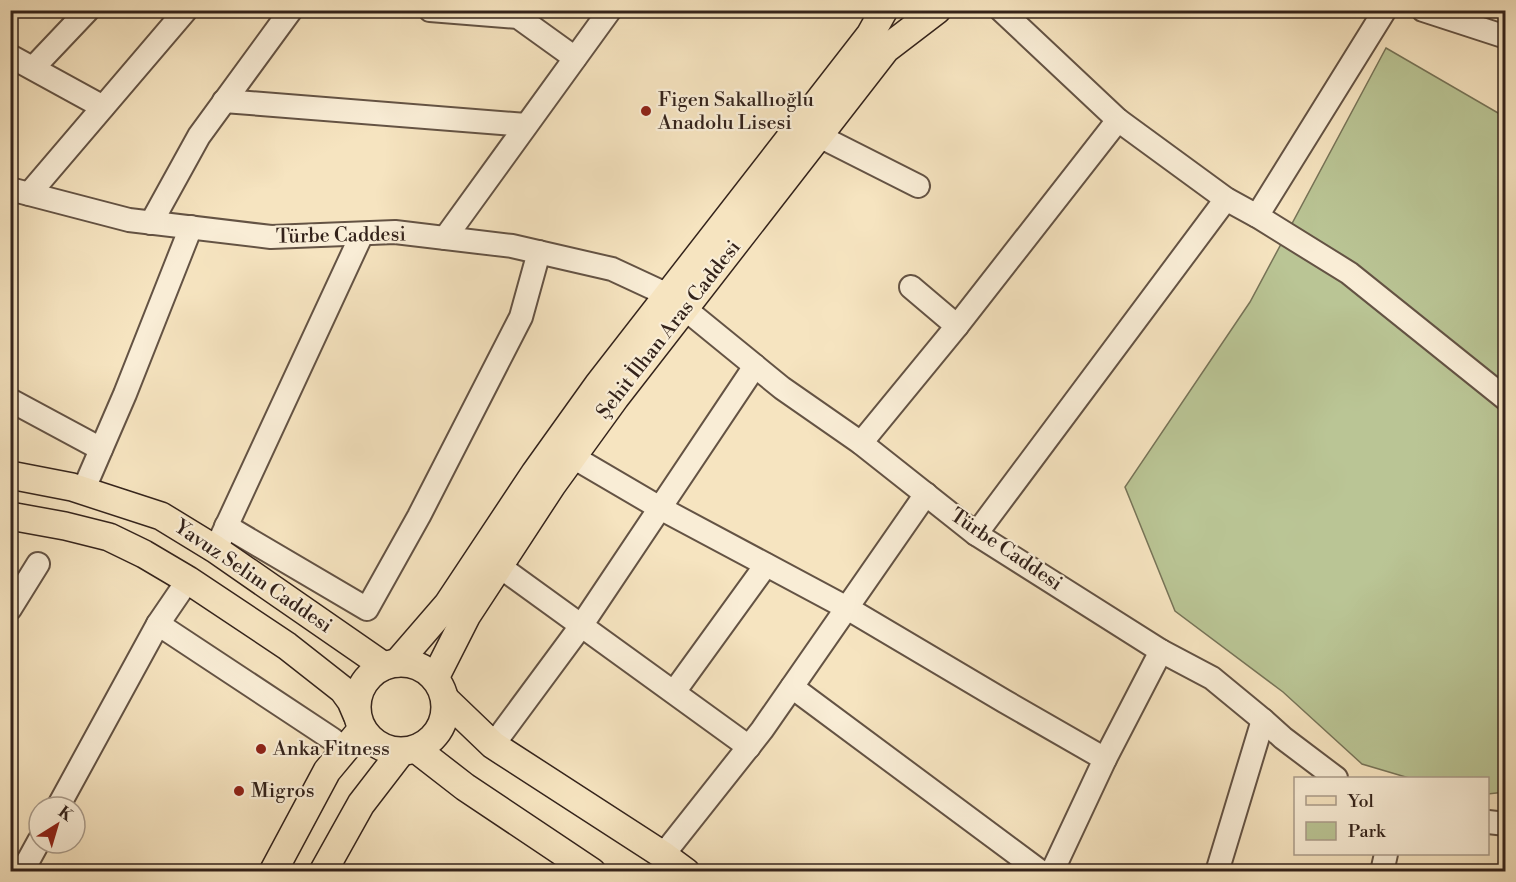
<svg xmlns="http://www.w3.org/2000/svg" width="1516" height="882" viewBox="0 0 1516 882" font-family="'Libre Bodoni',serif">
	<style>
		.green { fill: #bac595; stroke: #777458; stroke-width: 1.5 }
		.lines { fill: none; stroke-linecap: round; stroke-linejoin: round }
		.minor-casing { stroke: #645344; stroke-width: 26 }
		.major-casing { stroke: #34231b; stroke-width: 30 }
		.minor { stroke: #f9edd6; stroke-width: 22 }
		.major { stroke: #f6e4c0; stroke-width: 27 }
		.poi-dot { fill: #8f2418; stroke: #f9edd6; stroke-width: 2 }
		.labels { text-anchor: middle; dominant-baseline: central; stroke-width: 4.5; stroke-linejoin: round; paint-order: stroke }
		.poi-label { font-size: 20px; fill: #34231b; stroke: #f9edd6; text-anchor: start }
		.street-label { font-size: 20px; fill: #34231b; stroke: #f9edd6 }
	</style>
	<rect width="100%" height="100%" fill="#f6e4c0"/>
	<filter id="stains"><feTurbulence type="fractalNoise" baseFrequency=".00333" numOctaves="4"/><feColorMatrix values="0 0 0 0 .2 0 0 0 0 .09 0 0 0 0 .02 0 0 0 .5 -.17"/></filter>
	<radialGradient id="worn" r=".72"><stop offset=".6" stop-color="#630" stop-opacity="0"/><stop offset="1" stop-color="#630" stop-opacity=".3"/></radialGradient>
	<path class="green" d="M1386,48l119,69v675l-17,2v-16h-79l-47,-14 -79,-72 -108,-81 -50,-124 125,-185z"/>
	<g class="lines">
		<g class="minor-casing">
			<g id="minor">
				<path d="M430,10l88,7 57,41"/>
				<path d="M1001,10l117,110 108,79 31,17 92,57 157,126"/>
				<path d="M1423,10l83,27"/>
				<path d="M10,56l93,51"/>
				<path d="M33,68l55,-58"/>
				<path d="M224,101l302,24"/>
				<path d="M819,136l99,50"/>
				<path d="M10,189l119,31 142,17 124,-5 117,14 100,23 56,26 114,93 79,55 115,91 185,117 51,27 51,42 20,18 53,40"/>
				<path d="M29,194l157,-184"/>
				<path d="M1257,216l128,-206"/>
				<path d="M151,223l48,-87 92,-126"/>
				<path d="M445,238l165,-228"/>
				<path d="M911,287l46,39"/>
				<path d="M10,400l91,49"/>
				<path d="M861,443l96,-117 161,-206"/>
				<path d="M573,457l87,51 187,100 157,93 101,58"/>
				<path d="M83,491l42,-97 66,-167"/>
				<path d="M226,526l141,83 52,-93 102,-199 18,-65"/>
				<path d="M976,534l250,-335"/>
				<path d="M220,540l142,-306"/>
				<path d="M499,566l250,181"/>
				<path d="M10,609l28,-45"/>
				<path d="M158,624l174,115 13,11"/>
				<path d="M792,687l249,185"/>
				<path d="M674,692l92,-127"/>
				<path d="M493,745l88,-119 174,-260"/>
				<path d="M58,807l100,-183 30,-44"/>
				<path d="M1488,822l18,2"/>
				<path d="M663,855l99,-125 164,-236"/>
				<path d="M22,872l17,-31"/>
				<path d="M1052,872l53,-113 56,-108"/>
				<path d="M1217,872l46,-152"/>
				<path d="M1382,872l4,-18"/>
			</g>
		</g>
		<g class="major-casing">
			<g id="major">
				<path d="M10,475l62,12 89,29 54,33 169,117"/>
				<path d="M10,516l55,10 44,11 35,17 44,26 99,66 56,44 8,11 6,14"/>
				<circle cx="401" cy="707" r="44"/>
				<path d="M397,663l51,-59 87,-131 63,-88 272,-350 14,-25"/>
				<path d="M435,678l32,-63 85,-130 63,-87 271,-349 51,-39"/>
				<path d="M445,699l48,46 170,110 23,17"/>
				<path d="M416,749l49,38 127,85"/>
				<path d="M273,872l54,-101 35,-42"/>
				<path d="M323,872l38,-68 40,-52"/>
			</g>
		</g>
		<use href="#minor" class="minor"/>
		<use href="#major" class="major"/>
	</g>
	<g class="poi-dot">
		<circle cx="646" cy="111" r="6"/>
		<circle cx="261" cy="749" r="6"/>
		<circle cx="239" cy="791" r="6"/>
	</g>
	<g class="labels">
		<g class="poi-label">
			<text x="658" y="100">Figen Sakallıoğlu<tspan x="658" dy="23">Anadolu Lisesi</tspan></text>
			<text x="273" y="749">Anka Fitness</text>
			<text x="251" y="791">Migros</text>
		</g>
		<g class="street-label">
			<text transform="translate(341 236) rotate(-1)">Türbe Caddesi</text>
			<text transform="translate(669 330) rotate(-52)">Şehit İlhan Aras Caddesi</text>
			<text transform="translate(1006 550) rotate(34)">Türbe Caddesi</text>
			<text transform="translate(253 577) rotate(34)">Yavuz Selim Caddesi</text>
		</g>
	</g>
	<rect width="1516" height="882" fill="none" stroke="#f6e4c0" stroke-width="36"/>
	<rect x="12" y="12" width="1492" height="858" fill="none" stroke="#34231b" stroke-width="3"/>
	<rect x="18" y="18" width="1480" height="846" fill="none" stroke="#34231b" stroke-width="1.5"/>
	<rect x="1294" y="777" width="195" height="78" fill="#f9edd6" stroke="#aa9c8b" stroke-width="1.5"/>
	<rect x="1306" y="796" width="30" height="9" fill="#f6e4c0" stroke="#aa9c8b" stroke-width="1.5"/>
	<text x="1348" y="807" font-size="18" fill="#34231b">Yol</text>
	<rect x="1306" y="822" width="30" height="18" fill="#bac595" stroke="#aa9c8b" stroke-width="1.5"/>
	<text x="1348" y="837" font-size="18" fill="#34231b">Park</text>
	<g transform="translate(57 825) rotate(37)"><circle r="28" fill="#f9edd6" stroke="#aa9c8b" stroke-width="1.5"/>
	<path d="M0-4.5L10 22L0 15L-10 22Z" fill="#8f2418"/>
	<text y="-9" font-size="16" font-weight="bold" text-anchor="middle" fill="#34231b">K</text>
	</g>
	<rect width="100%" height="100%" filter="url(#stains)"/>
	<rect width="100%" height="100%" fill="url(#worn)"/>
</svg>
